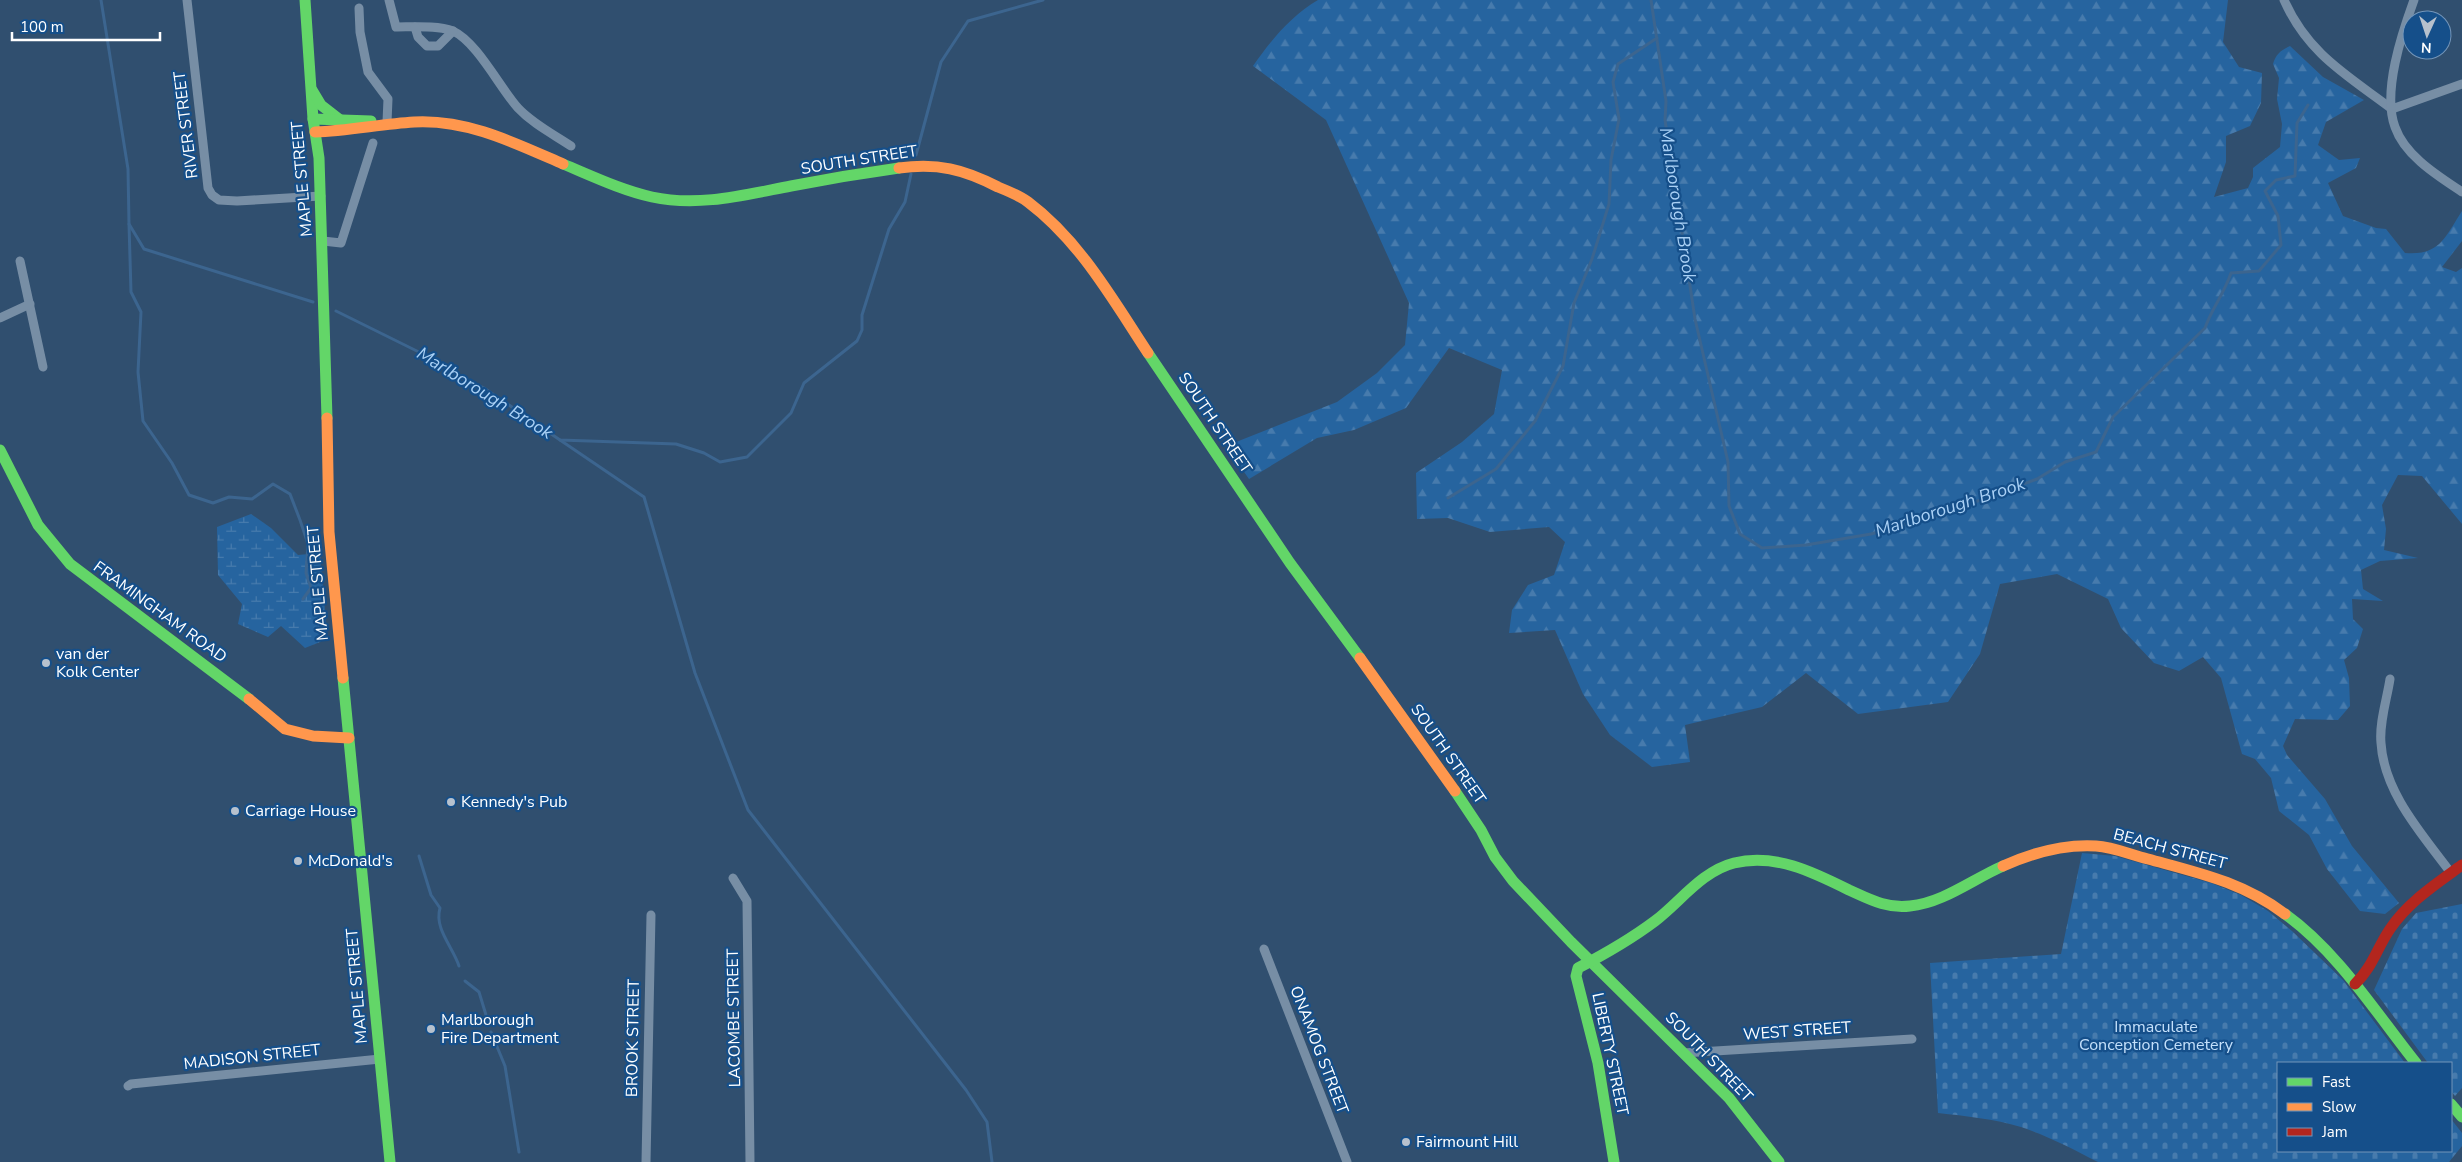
<svg xmlns="http://www.w3.org/2000/svg" width="2462" height="1162" viewBox="0 0 2462 1162" font-family="'Nunito Sans',sans-serif">
	<style>
		.forest { fill: url(#forest-firs) }
		.wetland { fill: url(#wetland-marsh) }
		.cemetery { fill: url(#cemetery-stones) }
		.lines { fill: none; stroke-linecap: round; stroke-linejoin: round }
		.stream { stroke: #3c658f; stroke-width: 3 }
		.street { stroke: #778ea5; stroke-width: 9 }
		.fast { stroke: #63d668; stroke-width: 11 }
		.slow { stroke: #ff974d; stroke-width: 11 }
		.jam { stroke: #b3261e; stroke-width: 11 }
		.poi-dot { fill: #b7c1cd; stroke: #154f8a; stroke-width: 2 }
		.labels { text-anchor: middle; dominant-baseline: central; stroke-width: 4.5; stroke-linejoin: round; paint-order: stroke }
		.street-label { font-size: 16px; fill: #fff; stroke: #154f8a }
		.poi-label { font-size: 16px; fill: #fff; stroke: #154f8a; text-anchor: start }
		.park-label { font-size: 16px; fill: #c4e0fb; stroke: #154f8a }
		.water-label { font-size: 18px; font-style: italic; fill: #aad1f6; stroke: #154f8a }
	</style>
	<defs>
		<pattern id="forest-firs" width="22" height="20" patternUnits="userSpaceOnUse" patternTransform="scale(1.25)"><rect width="22" height="20" fill="#26649f"/><path d="M5 1l3.5 6h-7zM16 11l3.5 6h-7z" fill="#477bad"/></pattern>
		<pattern id="wetland-marsh" width="20" height="14" patternUnits="userSpaceOnUse" patternTransform="scale(1.25)"><rect width="20" height="14" fill="#26649f"/><path d="M1 5h8M5 5V1M11 12h8M15 12V8" fill="none" stroke="#477bad"/></pattern>
		<pattern id="cemetery-stones" width="16" height="16" patternUnits="userSpaceOnUse" patternTransform="scale(1.25)"><rect width="16" height="16" fill="#26649f"/><path d="M2 7V4a2 2 0 0 1 4 0v3zM10 15v-3a2 2 0 0 1 4 0v3z" fill="#477bad"/></pattern>
	</defs>
	<rect width="100%" height="100%" fill="#304f6f"/>
	<path class="forest" d="M1318,0h910l-5,42 16,25 23,6 -1,30 -11,23 -24,10v26l-12,35 34,-9 5,-11v-9l27,-21 2,-23 -5,-25 2,-21 -6,-14c3,-10 8,-14 17,-18l33,31 41,23 -38,22 -8,23 21,15 21,-2 -4,10 -28,15 15,33 33,12 10,1 19,24c35,3 40,-16 57,-42v30l-20,26 14,5 6,-4v256l-40,-48 -24,-1 -16,30 4,24 -2,21 34,8 -38,3 -19,9 2,19 20,12 -31,-2 1,20 10,10 -6,19 -13,12 5,18 1,28 -12,14 -43,-1 -12,27 4,9 38,44 27,47 47,57 -14,11 -25,-3 -33,-42 -18,-34 -30,-24 -8,-33 -16,-19 -13,-5 -21,-76 -18,-21 -24,14 -25,-8 -33,-35 -13,-29 -51,-25 -57,10 -20,70 -32,48 -90,12 -52,-41 -44,34 -77,18 5,37 -38,5 -42,-32 -27,-41 -28,-64 -46,3 3,-23 16,-25 26,-10 11,-33 -16,-15 -59,5 -42,-14 -31,1 -1,-46 46,-31 32,-28 8,-44 -53,-22 -43,60 -52,22 -37,8 -68,41 -23,-33 111,-44 40,-29 28,-28 4,-42 -83,-183 -73,-54c18,-26 38,-50 65,-66z"/>
	<path class="wetland" d="M251,514l20,14 27,27 22,-2 7,82 -7,7 -15,6 -24,-22 -13,11 -30,-13 4,-20 -24,-29 -1,-48z"/>
	<g class="cemetery">
		<path d="M2082,853l33,3 96,27 30,12 27,16 24,20 51,49 62,83h-127v88h173v-32l11,14v13l-13,16h-351c-25,-13 -50,-26 -77,-35 -27,-8 -55,-11 -83,-14l-8,-150 131,-9z"/>
		<path d="M2462,904v184l-7,8 -4,-5v-28h-23l-54,-73 28,-61 14,-16z"/>
	</g>
	<g class="lines">
		<g class="stream">
			<path d="M101,0l27,169 1,55 15,25 169,53"/>
			<path d="M1651,0l15,101 -1,19 30,199 33,143 1,44 11,28 22,14 44,-3 65,-11 69,-19 97,-36 28,-17 31,-10 17,-35 92,-89c7,-20 19,-34 26,-55l28,-2 22,-26 -3,-29 -13,-25 11,-11 19,-4 2,-53 11,-18"/>
			<path d="M916,155l25,-93 27,-41 75,-21"/>
			<path d="M129,224l2,68 10,20 -3,60 5,49 29,42 17,32 24,8 16,-6 23,2 21,-15 17,10 10,26 8,24 -2,29 5,15 -8,11"/>
			<path d="M336,311l95,47 28,18 25,12 76,52 116,4 28,9 16,9 27,-5 44,-44 13,-30 53,-42 5,-11v-15l27,-86 16,-27 6,-28"/>
			<path d="M560,440l84,57 51,176 53,137 218,280 21,32 5,40"/>
			<path d="M1448,498l48,-29 39,-48 28,-55 11,-63 18,-44 17,-55 2,-44 8,-41 -6,-37 5,-18 39,-26"/>
			<path d="M419,856l12,39 9,13c-6,21 13,39 19,58"/>
			<path d="M465,981l14,11 7,23"/>
			<path d="M491,1032l14,34 14,86"/>
		</g>
		<g class="street">
			<path d="M187,0l18,161 3,27 4,7 7,5 18,1 84,-5"/>
			<path d="M389,0l7,27c16,0 42,-2 57,4 24,11 47,57 65,77 15,16 35,26 53,38"/>
			<path d="M2284,0c24,54 63,75 108,109l70,-25"/>
			<path d="M2414,0c-12,33 -32,92 -19,127 10,29 43,49 67,65"/>
			<path d="M359,8l1,24 8,40 20,27 -1,23"/>
			<path d="M415,27l3,10 9,9h11l15,-15"/>
			<path d="M323,241l18,2 32,-100"/>
			<path d="M20,261l23,106"/>
			<path d="M0,318l30,-14"/>
			<path d="M2390,679c-3,20 -11,44 -9,64 3,50 42,92 70,130"/>
			<path d="M733,878l14,23 3,261"/>
			<path d="M1264,949l83,213"/>
			<path d="M1683,1053l229,-14"/>
			<path d="M128,1086l3,-2 249,-25"/>
			<path d="M646,1162l5,-247"/>
		</g>
		<g class="fast">
			<path d="M305,0l8,119 6,39 8,260"/>
			<path d="M312,90l9,15 18,14"/>
			<path d="M313,119l58,2"/>
			<path d="M563,164c29,12 58,26 89,33 47,10 92,-2 139,-11 36,-7 72,-13 108,-18"/>
			<path d="M1148,353l142,210 70,95"/>
			<path d="M0,450l38,75 32,39 179,135"/>
			<path d="M343,678l47,484"/>
			<path d="M1455,791l26,39 14,27 18,24 58,61 158,156 50,64"/>
			<path d="M2285,914c53,38 91,99 131,149"/>
			<path d="M2451,1104l11,13"/>
			<path d="M1614,1162l-16,-99 -22,-87 2,-8c27,-14 53,-29 77,-47 25,-19 47,-50 79,-58 41,-10 79,9 115,27 20,9 38,19 61,16 33,-3 63,-27 93,-40"/>
		</g>
		<g class="slow">
			<path d="M315,132c33,-1 66,-8 99,-10 53,-3 101,21 149,42"/>
			<path d="M899,168c39,-5 64,1 99,19 10,4 22,9 30,15 52,39 85,98 120,151"/>
			<path d="M327,418l2,114 14,146"/>
			<path d="M1360,658l95,133"/>
			<path d="M249,699l36,30 28,7 36,2"/>
			<path d="M2003,866c29,-13 61,-22 93,-20 18,1 35,9 52,13 51,14 94,23 137,55"/>
		</g>
		<path class="jam" d="M2355,984c17,-16 22,-36 35,-55 18,-27 46,-45 72,-64"/>
	</g>
	<g class="poi-dot">
		<circle cx="46" cy="663" r="5"/>
		<circle cx="451" cy="802" r="5"/>
		<circle cx="235" cy="811" r="5"/>
		<circle cx="298" cy="861" r="5"/>
		<circle cx="431" cy="1029" r="5"/>
		<circle cx="1406" cy="1142" r="5"/>
	</g>
	<g class="labels">
		<g class="street-label">
			<text transform="translate(186 125) rotate(-97)">RIVER STREET</text>
			<text transform="translate(859 160) rotate(-9)">SOUTH STREET</text>
			<text transform="translate(302 179) rotate(-95)">MAPLE STREET</text>
			<text transform="translate(1215 423) rotate(56)">SOUTH STREET</text>
			<text transform="translate(318 583) rotate(-95)">MAPLE STREET</text>
			<text transform="translate(160 612) rotate(36)">FRAMINGHAM ROAD</text>
			<text transform="translate(1448 754) rotate(55)">SOUTH STREET</text>
			<text transform="translate(2170 849) rotate(15)">BEACH STREET</text>
			<text transform="translate(357 986) rotate(-95)">MAPLE STREET</text>
			<text transform="translate(734 1018) rotate(-91)">LACOMBE STREET</text>
			<text transform="translate(1797 1031) rotate(-4)">WEST STREET</text>
			<text transform="translate(633 1038) rotate(-89)">BROOK STREET</text>
			<text transform="translate(1319 1050) rotate(69)">ONAMOG STREET</text>
			<text transform="translate(1610 1054) rotate(78)">LIBERTY STREET</text>
			<text transform="translate(252 1057) rotate(-6)">MADISON STREET</text>
			<text transform="translate(1709 1057) rotate(46)">SOUTH STREET</text>
		</g>
		<g class="poi-label">
			<text x="56" y="654">van der<tspan x="56" dy="18">Kolk Center</tspan></text>
			<text x="461" y="802">Kennedy's Pub</text>
			<text x="245" y="811">Carriage House</text>
			<text x="308" y="861">McDonald's</text>
			<text x="441" y="1020">Marlborough<tspan x="441" dy="18">Fire Department</tspan></text>
			<text x="1416" y="1142">Fairmount Hill</text>
		</g>
		<g class="park-label">
			<text x="2156" y="1027">Immaculate<tspan x="2156" dy="18">Conception Cemetery</tspan></text>
		</g>
		<g class="water-label">
			<text transform="translate(1678 205) rotate(81)">Marlborough Brook</text>
			<text transform="translate(485 393) rotate(32)">Marlborough Brook</text>
			<text transform="translate(1950 507) rotate(-18)">Marlborough Brook</text>
		</g>
	</g>
	<rect x="2277" y="1062" width="175" height="90" fill="#154f8a" stroke="#7395b9"/>
	<rect x="2287" y="1078" width="25" height="8" fill="#63d668" stroke="#7395b9"/>
	<text x="2322" y="1087" font-size="15" fill="#ffffff">Fast</text>
	<rect x="2287" y="1103" width="25" height="8" fill="#ff974d" stroke="#7395b9"/>
	<text x="2322" y="1112" font-size="15" fill="#ffffff">Slow</text>
	<rect x="2287" y="1128" width="25" height="8" fill="#b3261e" stroke="#7395b9"/>
	<text x="2322" y="1137" font-size="15" fill="#ffffff">Jam</text>
	<g transform="translate(2427 35) rotate(183)"><circle r="24" fill="#154f8a" stroke="#7395b9"/>
	<path d="M0-4L9 19L0 12L-9 19Z" fill="#b7c1cd"/>
	<text y="-8" font-size="14" font-weight="bold" text-anchor="middle" fill="#ffffff">N</text>
	</g>
	<path d="M12 32v8h148v-8" fill="none" stroke="#ffffff" stroke-width="2.5"/>
	<text x="20" y="32" font-size="15" fill="#ffffff" stroke="#154f8a" stroke-width="4" paint-order="stroke">100 m</text>
</svg>
